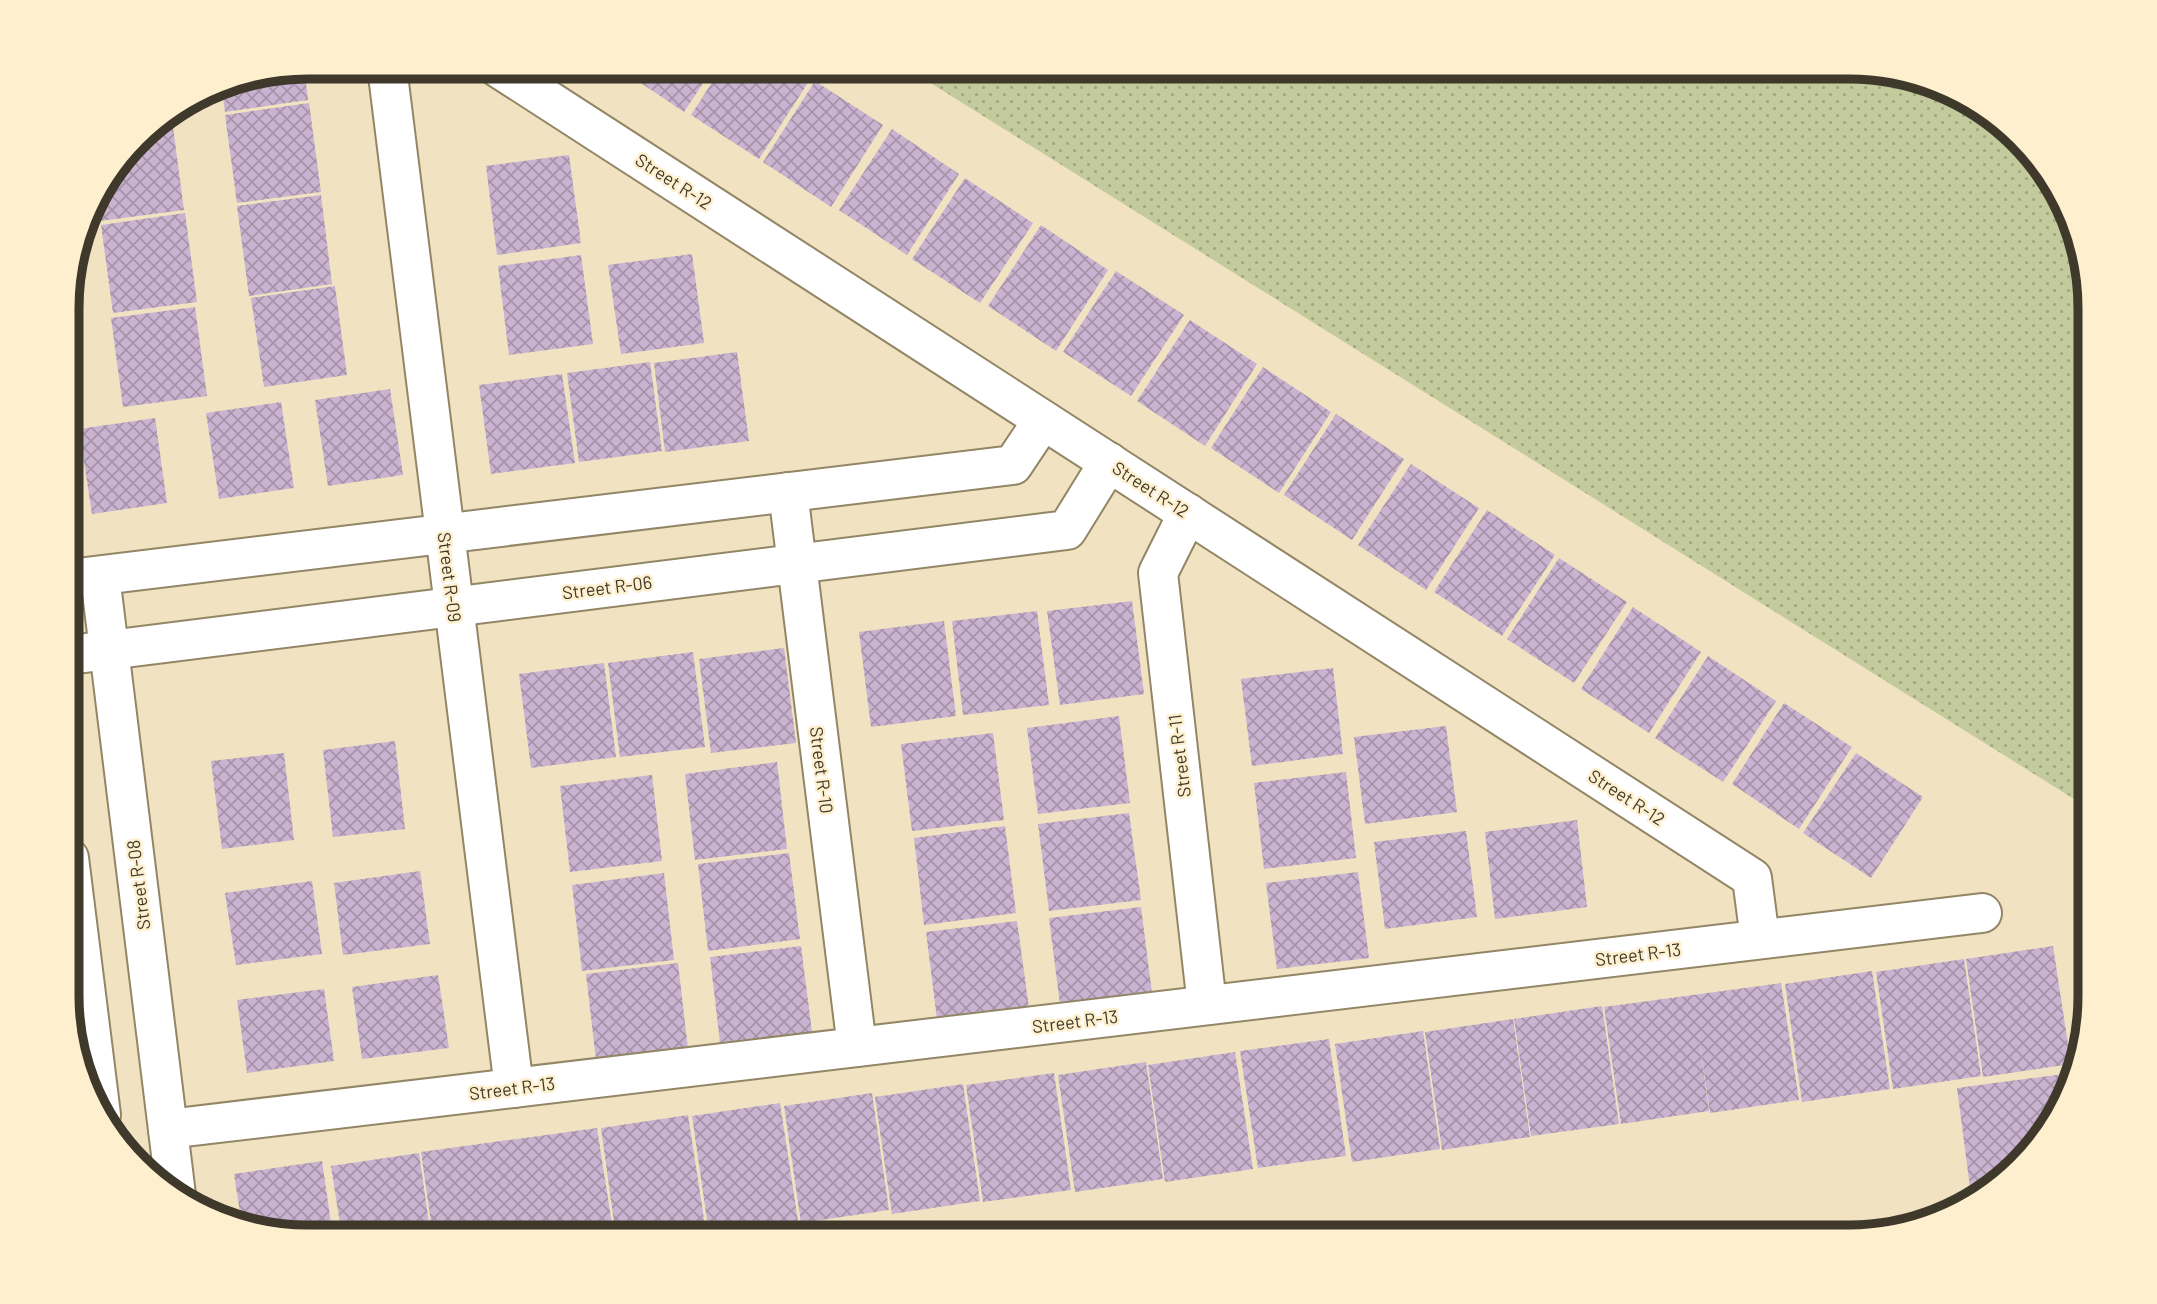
<svg xmlns="http://www.w3.org/2000/svg" width="2157" height="1304" viewBox="0 0 2157 1304" font-family="Barlow,sans-serif">
	<style>
		.grass { fill: url(#grass-dots) }
		.building { fill: url(#building-cross-hatch) }
		.lines { fill: none; stroke-linecap: round; stroke-linejoin: round }
		.minor-casing { stroke: #928666; stroke-width: 42 }
		.minor { stroke: #fff; stroke-width: 38 }
		.labels { text-anchor: middle; dominant-baseline: central; stroke-width: 5; stroke-linejoin: round; paint-order: stroke }
		.street-label { font-size: 18px; fill: #3f392c; stroke: #fef0ce }
		.rim { fill: none; stroke: #3f392c; stroke-width: 9 }
	</style>
	<defs>
		<pattern id="grass-dots" width="8" height="8" patternUnits="userSpaceOnUse" patternTransform="scale(1.75)"><rect width="8" height="8" fill="#c3cb9d"/><path d="M2 2h.1M6 6h.1" fill="none" stroke="#a0a680" stroke-width="1.8" stroke-linecap="round"/></pattern>
		<pattern id="building-cross-hatch" width="8" height="8" patternUnits="userSpaceOnUse" patternTransform="scale(1.75)"><rect width="8" height="8" fill="#cab3d1"/><path d="M0 0l8 8M0 8l8-8" fill="none" stroke="#a593aa"/></pattern>
	</defs>
	<rect width="100%" height="100%" fill="#f1e3c1"/>
	<path class="grass" d="M905,67h944l121,32 80,75 40,118v517z"/>
	<g class="building">
		<path d="M304,67l4,33 -83,12 -4,-28z"/>
		<path d="M617,67h97l-30,45z"/>
		<path d="M722,67h71l18,11 -52,81 -68,-44z"/>
		<path d="M815,81l68,44 -52,82 -68,-45z"/>
		<path d="M309,103l12,89 -84,11 -12,-88z"/>
		<path d="M171,112l13,98 -84,11 -3,-27 51,-67z"/>
		<path d="M892,129l67,45 -52,81 -68,-45z"/>
		<path d="M569,155l12,88 -84,12 -11,-89z"/>
		<path d="M965,178l68,45 -53,80 -68,-44z"/>
		<path d="M321,195l11,89 -83,12 -12,-90z"/>
		<path d="M185,213l12,89 -84,11 -12,-88z"/>
		<path d="M1041,225l67,45 -52,81 -68,-45z"/>
		<path d="M692,254l12,89 -83,11 -13,-89z"/>
		<path d="M581,255l12,89 -84,11 -11,-89z"/>
		<path d="M1116,271l68,44 -53,81 -68,-44z"/>
		<path d="M335,286l12,89 -83,12 -13,-89z"/>
		<path d="M195,307l12,89 -84,11 -12,-89z"/>
		<path d="M1190,320l67,44 -52,82 -68,-45z"/>
		<path d="M737,352l12,89 -84,11 -11,-89z"/>
		<path d="M650,362l12,89 -83,11 -12,-89z"/>
		<path d="M1263,367l68,45 -52,81 -68,-45z"/>
		<path d="M562,374l13,89 -84,11 -12,-89z"/>
		<path d="M390,389l13,86 -75,11 -13,-86z"/>
		<path d="M281,402l13,86 -75,11 -13,-86z"/>
		<path d="M1336,414l68,45 -52,81 -68,-45z"/>
		<path d="M155,418l12,85 -75,11 -13,-85z"/>
		<path d="M1411,464l68,44 -53,82 -68,-45z"/>
		<path d="M1487,510l68,45 -53,81 -68,-44z"/>
		<path d="M1559,558l68,44 -53,81 -67,-44z"/>
		<path d="M1132,601l12,93 -84,11 -13,-94z"/>
		<path d="M1633,607l68,45 -52,81 -68,-44z"/>
		<path d="M1037,611l12,94 -86,10 -11,-94z"/>
		<path d="M944,621l12,95 -85,11 -12,-95z"/>
		<path d="M784,648l12,95 -85,10 -12,-94z"/>
		<path d="M693,652l12,95 -85,10 -12,-94z"/>
		<path d="M1708,656l68,45 -53,81 -68,-44z"/>
		<path d="M604,663l12,94 -85,11 -12,-94z"/>
		<path d="M1333,668l10,86 -91,12 -11,-87z"/>
		<path d="M1784,703l68,44 -53,82 -67,-45z"/>
		<path d="M1119,716l11,87 -92,11 -11,-86z"/>
		<path d="M1446,726l11,86 -92,12 -11,-87z"/>
		<path d="M993,733l11,87 -92,11 -11,-87z"/>
		<path d="M395,741l10,88 -72,8 -10,-87z"/>
		<path d="M284,753l10,87 -72,9 -11,-88z"/>
		<path d="M1856,753l67,44 -52,81 -68,-45z"/>
		<path d="M777,762l10,87 -92,11 -10,-86z"/>
		<path d="M1346,772l10,86 -92,11 -10,-86z"/>
		<path d="M652,775l10,86 -92,11 -10,-86z"/>
		<path d="M1129,813l12,87 -92,11 -11,-87z"/>
		<path d="M1577,820l10,87 -92,12 -10,-87z"/>
		<path d="M1005,826l11,87 -92,12 -10,-87z"/>
		<path d="M1466,831l11,86 -92,12 -11,-87z"/>
		<path d="M789,853l11,86 -92,12 -10,-87z"/>
		<path d="M420,871l10,73 -87,11 -9,-72z"/>
		<path d="M1358,872l11,86 -92,11 -11,-86z"/>
		<path d="M664,873l10,87 -92,11 -10,-86z"/>
		<path d="M312,881l10,73 -86,11 -11,-72z"/>
		<path d="M1141,907l11,86 -92,12 -11,-87z"/>
		<path d="M1017,921l12,87 -92,11 -11,-87z"/>
		<path d="M801,946l11,86 -92,11 -10,-86z"/>
		<path d="M2053,946l18,118 -88,13 -17,-118z"/>
		<path d="M1964,959l17,117 -88,13 -17,-117z"/>
		<path d="M678,963l10,86 -92,11 -10,-86z"/>
		<path d="M1872,971l18,118 -88,13 -17,-118z"/>
		<path d="M438,975l11,73 -87,11 -10,-72z"/>
		<path d="M1781,983l18,117 -89,13 -12,-82 11,80 -88,13 -17,-117z"/>
		<path d="M324,989l10,72 -87,12 -10,-73z"/>
		<path d="M1602,1006l17,118 -88,12 -17,-117z"/>
		<path d="M1513,1019l17,118 -88,13 -17,-118z"/>
		<path d="M1423,1031l17,118 -88,13 -17,-118z"/>
		<path d="M1329,1039l17,117 -88,12 -18,-117z"/>
		<path d="M1235,1052l18,117 -88,13 -17,-117z"/>
		<path d="M1146,1062l17,117 -88,13 -17,-117z"/>
		<path d="M1054,1073l17,117 -88,12 -17,-117z"/>
		<path d="M2071,1073l-13,44 -86,86 -15,-115z"/>
		<path d="M963,1084l17,117 -88,13 -17,-117z"/>
		<path d="M872,1093l17,117 -88,13 -17,-117z"/>
		<path d="M780,1103l18,118 -89,13 -17,-118z"/>
		<path d="M688,1115l18,117 -36,5h-54l-15,-109z"/>
		<path d="M597,1128l17,109h-181l-12,-85z"/>
		<path d="M419,1153l12,84h-89l-11,-71z"/>
		<path d="M322,1161l11,76h-25l-67,-18 -7,-45z"/>
	</g>
	<g class="lines">
		<g class="minor-casing">
			<g id="minor">
				<path d="M387,67l127,1021"/>
				<path d="M497,67l1255,811 8,61"/>
				<path d="M788,492l69,555"/>
				<path d="M1188,513l-30,60 49,432"/>
				<path d="M100,576l76,619"/>
				<path d="M69,579l944,-114 30,-45"/>
				<path d="M69,655l998,-125 42,-68"/>
				<path d="M69,858l32,257"/>
				<path d="M168,1129l1814,-216"/>
			</g>
		</g>
		<use href="#minor" class="minor"/>
	</g>
	<g class="labels">
		<g class="street-label">
			<text transform="translate(674 181) rotate(33)">Street R-12</text>
			<text transform="translate(1151 489) rotate(33)">Street R-12</text>
			<text transform="translate(450 577) rotate(83)">Street R-09</text>
			<text transform="translate(607 587) rotate(-7)">Street R-06</text>
			<text transform="translate(1179 756) rotate(-97)">Street R-11</text>
			<text transform="translate(822 770) rotate(83)">Street R-10</text>
			<text transform="translate(1627 797) rotate(33)">Street R-12</text>
			<text transform="translate(138 885) rotate(-97)">Street R-08</text>
			<text transform="translate(1638 954) rotate(-7)">Street R-13</text>
			<text transform="translate(1075 1021) rotate(-7)">Street R-13</text>
			<text transform="translate(512 1088) rotate(-7)">Street R-13</text>
		</g>
	</g>
	<path d="M0 0H2157V1304H0ZM308 79H1849A229 229 0 0 1 2078 308V996A229 229 0 0 1 1849 1225H308A229 229 0 0 1 79 996V308A229 229 0 0 1 308 79Z" fill="#fef0ce" fill-rule="evenodd"/>
	<path class="rim" d="M308 79H1849A229 229 0 0 1 2078 308V996A229 229 0 0 1 1849 1225H308A229 229 0 0 1 79 996V308A229 229 0 0 1 308 79Z"/>
</svg>
